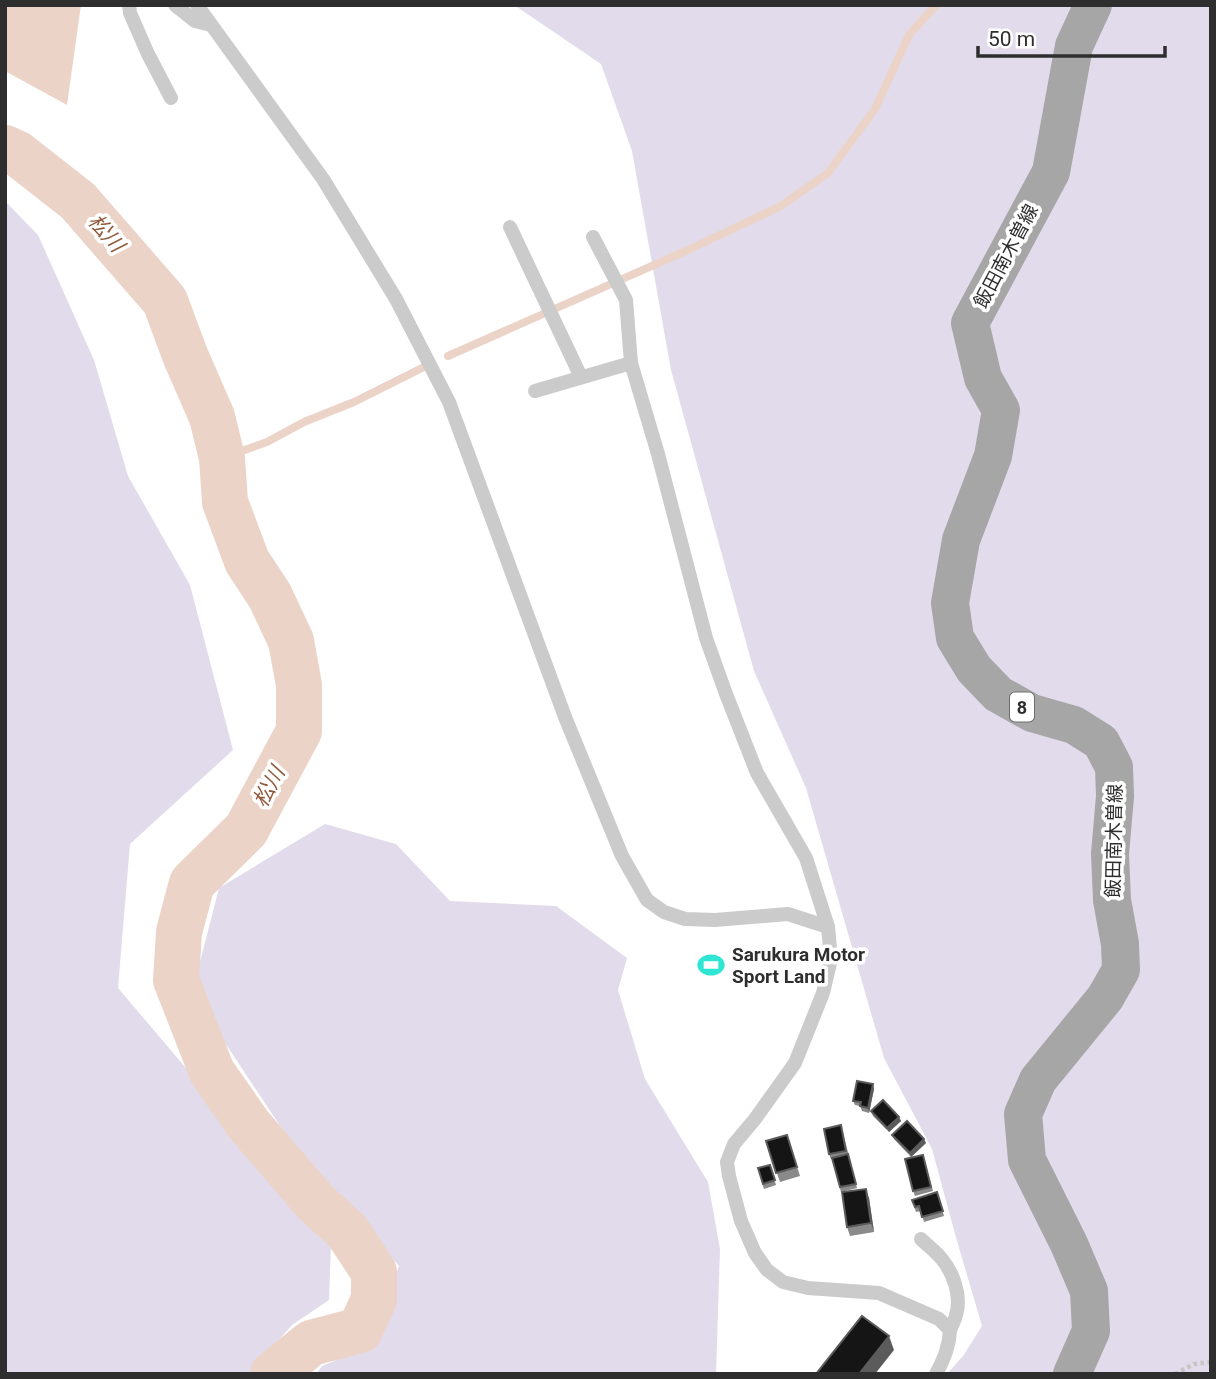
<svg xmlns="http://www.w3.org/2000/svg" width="1216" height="1379" viewBox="0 0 1216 1379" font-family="Roboto,'Noto Sans JP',sans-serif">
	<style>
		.green { fill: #e2dbeb }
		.water { fill: #ebd4c7 }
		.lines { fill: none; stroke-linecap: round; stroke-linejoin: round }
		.stream { stroke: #ebd4c7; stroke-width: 8 }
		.river { stroke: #ebd4c7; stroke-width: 46 }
		.path { stroke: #c5c5c5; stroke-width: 4.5; stroke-dasharray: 3.5 3.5; stroke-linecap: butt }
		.lane { stroke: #cbcbcb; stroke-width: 14 }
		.primary { stroke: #a6a6a6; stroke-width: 38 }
		.wall { fill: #8a8a8a }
		.shaded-wall { fill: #5b5b5b }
		.building { fill: #151515; stroke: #5b5b5b; stroke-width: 2 }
		.labels { text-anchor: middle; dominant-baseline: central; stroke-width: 7; stroke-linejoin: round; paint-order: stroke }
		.shield { fill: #fff; stroke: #6d6d6d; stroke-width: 2 }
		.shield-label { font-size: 18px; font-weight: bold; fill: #2e2e2e }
		.street-label { font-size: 19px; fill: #2e2e2e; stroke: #fff }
		.poi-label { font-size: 19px; font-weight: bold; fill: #2e2e2e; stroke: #fff; text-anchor: start }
		.water-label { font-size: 21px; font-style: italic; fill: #905a3b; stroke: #fff }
	</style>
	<rect width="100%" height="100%" fill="#fff"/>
	<g class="green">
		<path d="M514,5h697v1369h-264l16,-18 19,-30 -25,-85 -25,-92 -48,-91 -78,-270 -52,-117 -83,-301 -39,-219 -31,-87z"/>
		<path d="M5,201l33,34 56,125 34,116 62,109 43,165 -103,94 -12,144 164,193 49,63 -2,56 -37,25 -43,49h-244z"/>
		<path d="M325,824l71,20 54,57 106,5 71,52 -9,32 27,89 63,103 12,67 -4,125h-400l6,-8 44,-18 33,-82 -107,-122 -100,-151 27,-105z"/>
	</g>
	<path class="water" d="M5,5h76l-14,100 -62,-34z"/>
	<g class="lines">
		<g class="stream">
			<path d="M448,356l240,-106 93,-44 47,-33 47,-64 34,-74 27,-30"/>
			<path d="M222,458l45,-16 37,-20 50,-20 68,-34"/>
		</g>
		<path class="river" d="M5,148l13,6 60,47 87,100 20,54 27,62 10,41 3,44 22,59 23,35 21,45 8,44v46l-53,99 -54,53 -13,49 -3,48 36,92 37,53 67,78 31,28 27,41v27l-14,31 -49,13 -38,31"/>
		<path class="path" d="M1175,1374l19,-10 17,-2"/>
		<g class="lane">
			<path d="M129,5l1,8 18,41 23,44"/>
			<path d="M175,5l20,16 16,4"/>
			<path d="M197,5l126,174 73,120 53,103 116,315 57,139 25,44 17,12 21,7 30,1 73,-6 40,13"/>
			<path d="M510,227l71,150"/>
			<path d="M593,237l33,63 5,63 27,91 48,184 20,56 31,79 49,85 22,69 3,32 -8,34 -28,70 -40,56 -21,25 -7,18 2,14 12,45 14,32 12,17 16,12 25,6 71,5 60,26 11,11c-1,17 -6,29 -14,44"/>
			<path d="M535,391l96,-28"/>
			<path d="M921,1239c6,6 14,12 20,19 12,14 21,38 15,57 -1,5 -4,10 -6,15"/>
		</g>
		<path class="primary" d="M1072,1374l19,-43 -2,-40 -20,-47 -42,-84 -4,-46 15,-34 67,-82 16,-28 -1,-26 -8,-44 -2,-46 5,-58 -1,-29 -13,-25 -27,-17 -42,-12 -34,-19 -24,-25 -19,-31 -5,-35 11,-63 32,-84 8,-46 -18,-32 -13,-55 81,-151 23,-126 19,-41"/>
	</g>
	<g class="wall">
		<path d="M873,1084l1,5 -5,24 -7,-2 -2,-5 -5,-1 -2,-4z"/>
		<path d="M871,1111l28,6 2,4 -12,11 -16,-16z"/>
		<path d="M841,1125l16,63 -16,4 -9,-33h-1l-2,-5z"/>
		<path d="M787,1135l13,41 -20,6 -14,-41z"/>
		<path d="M892,1135l34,8 -15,14 -17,-18z"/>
		<path d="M924,1159l9,32 -18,5 -2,-5z"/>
		<path d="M770,1165l6,20 -12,4 -6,-21z"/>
		<path d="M937,1192l7,24 -20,6 -3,-11 -5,1 -4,-12z"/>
		<path d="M869,1198l5,34 -24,4 -3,-9z"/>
	</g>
	<g class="shaded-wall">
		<path d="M873,1084l1,5 -5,24 -1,-5z"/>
		<path d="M899,1117l2,4 -12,11 -2,-4z"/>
		<path d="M924,1139l2,4 -15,14 -1,-4z"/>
		<path d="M866,1189l3,9 5,34 -3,-9z"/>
		<path d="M889,1336l5,14 -19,24h-16z"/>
	</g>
	<g class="building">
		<path d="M857,1081l16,3 -5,24 -8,-2 1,-4 -8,-1z"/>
		<path d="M883,1100l16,17 -12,11 -16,-17z"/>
		<path d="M907,1121l17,18 -14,14 -18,-18z"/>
		<path d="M841,1125l5,26 -17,3 -5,-25z"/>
		<path d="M787,1135l10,32 -21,6 -10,-32z"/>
		<path d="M848,1154l8,30 -16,3 -8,-29z"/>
		<path d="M923,1155l8,32 -18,4 -8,-32z"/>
		<path d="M770,1165l5,15 -12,4 -5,-16z"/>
		<path d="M866,1189l5,34 -24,4 -5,-35z"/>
		<path d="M937,1192l6,19 -21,6 -3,-11 -4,1 -3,-7z"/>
		<path d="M862,1316l27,20 -30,38h-43z"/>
	</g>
	<defs>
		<g id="stadium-bare" transform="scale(2.1)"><path d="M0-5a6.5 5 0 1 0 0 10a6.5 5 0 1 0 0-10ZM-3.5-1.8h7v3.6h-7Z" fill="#2fe6d3" stroke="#fff" stroke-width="2.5" paint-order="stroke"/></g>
	</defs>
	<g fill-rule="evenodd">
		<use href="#stadium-bare" x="711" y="965"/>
	</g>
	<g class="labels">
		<rect class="shield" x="1010" y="692.5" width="24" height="29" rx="5"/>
		<g class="shield-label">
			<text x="1022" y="707">8</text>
		</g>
		<g class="street-label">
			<text transform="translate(1006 256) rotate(-62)">飯田南木曽線</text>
			<text transform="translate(1114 841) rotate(-89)">飯田南木曽線</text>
		</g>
		<g class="poi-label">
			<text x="732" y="954">Sarukura Motor<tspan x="732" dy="22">Sport Land</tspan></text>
		</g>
		<g class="water-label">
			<text transform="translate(106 233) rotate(49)">松川</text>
			<text transform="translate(269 787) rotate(-62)">松川</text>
		</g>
	</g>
	<rect width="1216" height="1379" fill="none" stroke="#2e2e2e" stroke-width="14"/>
	<path d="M978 46v10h187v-10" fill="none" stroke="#2e2e2e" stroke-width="3.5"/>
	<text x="988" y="46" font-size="21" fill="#2e2e2e" stroke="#ffffff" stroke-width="5" paint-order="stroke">50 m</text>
</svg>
